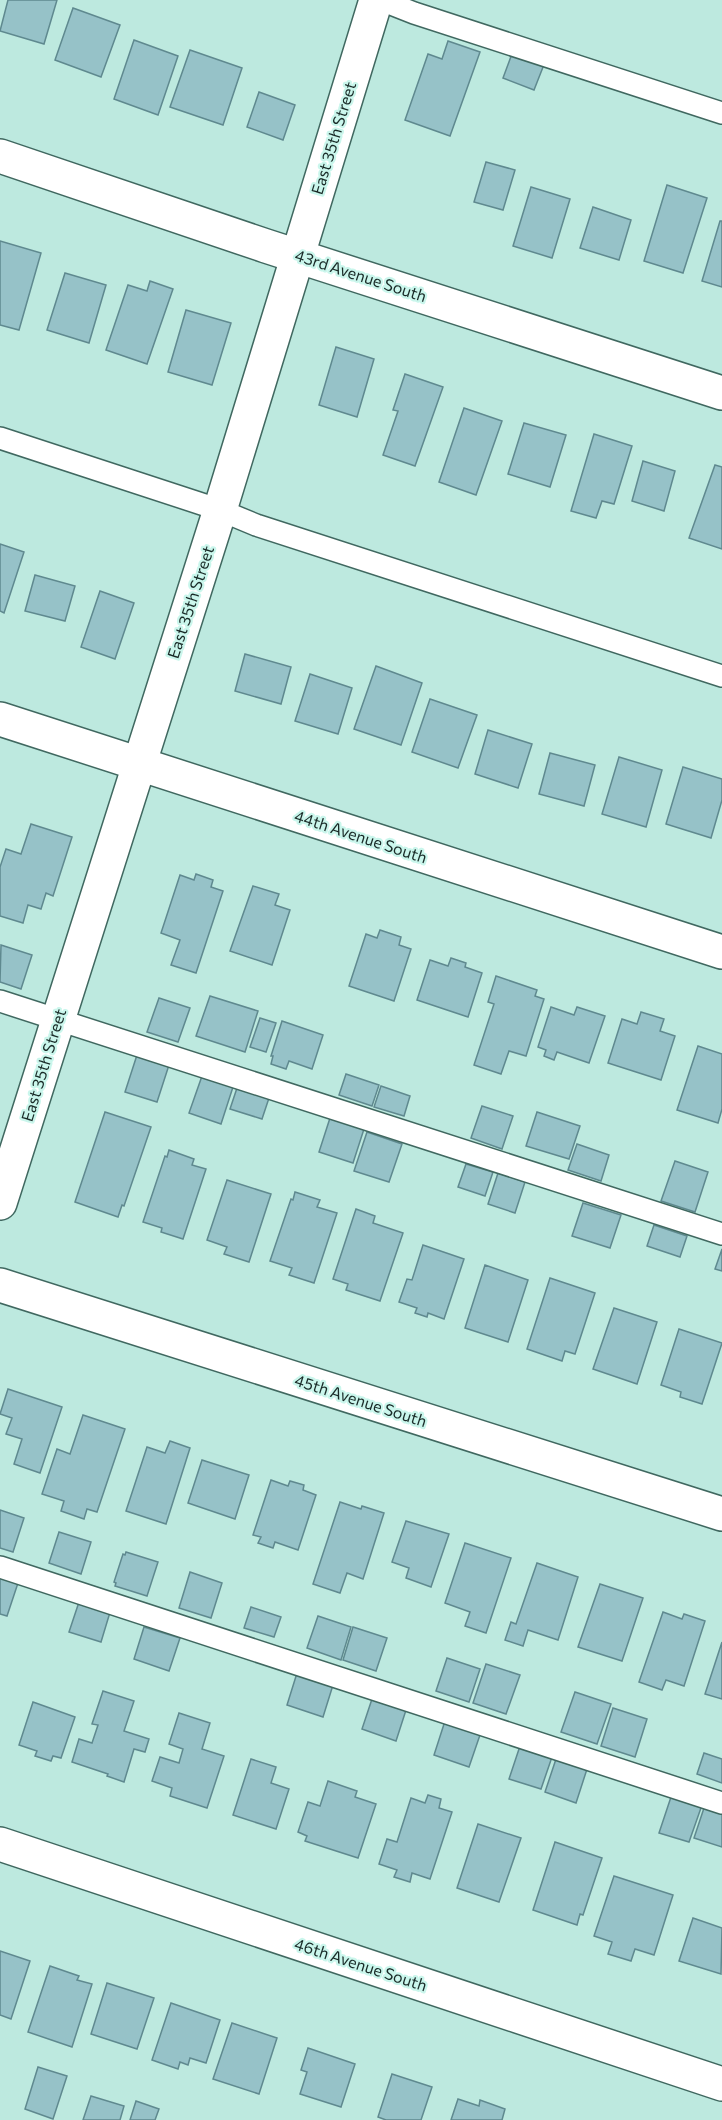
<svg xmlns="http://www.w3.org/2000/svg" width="722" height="2120" viewBox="0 0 722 2120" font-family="Commissioner,sans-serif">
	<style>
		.building { fill: #96c2c8; stroke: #5f898f; stroke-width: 1.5 }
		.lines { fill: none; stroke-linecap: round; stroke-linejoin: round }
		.service-casing { stroke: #406860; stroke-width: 24 }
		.minor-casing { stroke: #406860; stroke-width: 36 }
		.service { stroke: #fff; stroke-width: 21 }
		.minor { stroke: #fff; stroke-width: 33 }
		.labels { text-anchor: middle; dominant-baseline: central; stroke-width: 4.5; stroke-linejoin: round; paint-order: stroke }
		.street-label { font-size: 16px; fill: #192a27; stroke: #caf6ec }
	</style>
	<rect width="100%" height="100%" fill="#bde9df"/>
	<g class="building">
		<path d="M8,0h49l-13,44 -44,-13z"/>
		<path d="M73,8l47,17 -19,52 -46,-17z"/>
		<path d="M134,40l44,16 -20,59 -44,-16z"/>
		<path d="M448,41l32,11 -30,84 -45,-16 23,-66 14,5z"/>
		<path d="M190,50l52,18 -19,57 -53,-18z"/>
		<path d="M513,51l32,11 -11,28 -31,-12z"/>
		<path d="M259,92l36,13 -12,35 -36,-13z"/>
		<path d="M486,162l29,8 -12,40 -29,-8z"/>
		<path d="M667,185l40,13 -24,75 -39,-12z"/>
		<path d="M531,187l39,12 -18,59 -39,-12z"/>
		<path d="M593,207l38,13 -12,40 -39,-12z"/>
		<path d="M720,221h2v66l-20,-6z"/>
		<path d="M0,241l41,12 -22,77 -19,-5z"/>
		<path d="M65,273l41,12 -17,58 -42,-13z"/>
		<path d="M150,281l23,8 -26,75 -41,-14 22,-65 19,6z"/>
		<path d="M186,310l45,13 -19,62 -44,-13z"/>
		<path d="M336,347l38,12 -17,58 -38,-12z"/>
		<path d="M405,374l38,13 -28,79 -32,-11 15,-44 -5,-1z"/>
		<path d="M464,408l38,13 -26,74 -37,-13z"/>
		<path d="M524,423l42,12 -16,52 -42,-13z"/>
		<path d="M594,434l38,12 -18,58 -12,-3 -6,17 -25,-7z"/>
		<path d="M643,461l32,10 -11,40 -32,-10z"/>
		<path d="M715,465l7,2v82l-33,-11z"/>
		<path d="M0,544l24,8 -20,61 -4,-2z"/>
		<path d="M35,575l40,11 -10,35 -40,-10z"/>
		<path d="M100,591l34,12 -19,56 -34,-12z"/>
		<path d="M245,654l46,13 -10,37 -46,-13z"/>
		<path d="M376,666l46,17 -21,62 -47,-16z"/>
		<path d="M310,674l42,14 -14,46 -43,-13z"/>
		<path d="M430,699l47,16 -19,53 -46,-16z"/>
		<path d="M488,730l44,14 -14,44 -43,-14z"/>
		<path d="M550,753l45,12 -11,41 -45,-12z"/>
		<path d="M619,757l43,13 -16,57 -44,-13z"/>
		<path d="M683,767l39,12v21l-11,38 -45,-14z"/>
		<path d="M31,824l41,13 -19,59 -7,-3 -5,16 -13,-4 -5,18 -23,-7v-49l6,-18 15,5z"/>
		<path d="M196,874l17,6 -2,7 12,4 -27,82 -25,-8 9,-25 -19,-7 19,-58 14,5z"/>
		<path d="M253,886l26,8 -4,11 15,5 -18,55 -42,-14z"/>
		<path d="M380,930l21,7 -2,8 12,4 -17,52 -45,-15 17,-52 11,4z"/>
		<path d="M1,945l31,10 -11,34 -21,-7z"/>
		<path d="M451,958l15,5 -1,4 17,6 -14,44 -51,-17 13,-40 18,6z"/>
		<path d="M496,976l41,14 -2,6 9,3 -18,57 -17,-5 -8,23 -27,-9 20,-61 -6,-2z"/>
		<path d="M210,996l48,15 -13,41 -49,-16z"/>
		<path d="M159,998l31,10 -12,34 -31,-10z"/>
		<path d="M551,1007l23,8 3,-8 28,9 -16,47 -32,-11 -3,8 -10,-4 2,-6 -8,-3z"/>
		<path d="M641,1012l23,7 -4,12 15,5 -14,44 -53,-17 14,-44 15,5z"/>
		<path d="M260,1018l16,5 -10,29 -16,-5z"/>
		<path d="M282,1021l41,14 -11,34 -23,-8 -3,8 -15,-5 2,-8h-2z"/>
		<path d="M698,1046l24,8v55l-4,14 -41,-13z"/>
		<path d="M137,1055l32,10 -12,37 -32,-10z"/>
		<path d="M346,1074l33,11 -7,21 -33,-11z"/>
		<path d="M202,1076l31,11 -12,37 -32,-11z"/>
		<path d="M381,1086l29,10 -6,20 -30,-9z"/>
		<path d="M237,1088l32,10 -7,21 -32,-10z"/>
		<path d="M482,1106l31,10 -11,33 -31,-11z"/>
		<path d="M105,1112l46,15 -27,79 -2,-1 -4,12 -43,-15z"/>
		<path d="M537,1112l43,14 -11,33 -43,-13z"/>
		<path d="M330,1118l34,11 -11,34 -34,-11z"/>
		<path d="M367,1132l35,12 -13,38 -35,-11z"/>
		<path d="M577,1144l32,11 -8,26 -33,-11z"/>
		<path d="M169,1150l25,9 -2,6 14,4 -23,70 -22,-7 1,-4 -19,-6 22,-66 2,1z"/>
		<path d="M675,1161l33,11 -13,40 -34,-11z"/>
		<path d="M466,1164l27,8 -8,24 -27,-9z"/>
		<path d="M498,1173l27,9 -10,31 -27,-9z"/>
		<path d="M227,1180l44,14 -22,68 -25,-8 3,-7 -20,-7z"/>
		<path d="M295,1192l25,8 -3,7 20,6 -23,70 -25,-8 3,-7 -22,-7 21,-62 2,1z"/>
		<path d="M583,1203l38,12 -11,33 -38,-12z"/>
		<path d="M356,1209l19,7 -2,7 30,10 -23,68 -34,-11 2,-6 -15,-5z"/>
		<path d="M654,1225l33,11 -7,21 -33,-11z"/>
		<path d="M423,1245l41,14 -20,60 -16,-6 -1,4 -12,-4 2,-5 -18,-6 8,-23 5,1z"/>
		<path d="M722,1249v22l-7,-2z"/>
		<path d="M485,1265l43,15 -20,62 -43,-14z"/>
		<path d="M550,1278l45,15 -20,61 -10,-3 -3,10 -35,-12z"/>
		<path d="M614,1308l43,14 -20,62 -44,-15z"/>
		<path d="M679,1329l43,14 -20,61 -22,-7 1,-5 -20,-7z"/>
		<path d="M8,1389l54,18 -22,66 -26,-9 8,-25 -16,-5 6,-16 -12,-4z"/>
		<path d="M83,1415l42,14 -28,83 -10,-3 -3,10 -23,-8 3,-10 -22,-7 15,-45 13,5z"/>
		<path d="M170,1441l20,7 -24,76 -40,-13 21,-64 18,6z"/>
		<path d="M202,1460l47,15 -14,44 -47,-16z"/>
		<path d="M271,1480l17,6 2,-5 14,4 -1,5 13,5 -18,55 -23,-8 -2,6 -15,-5 3,-6 -8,-2z"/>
		<path d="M340,1502l21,7 1,-3 22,7 -21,66 -16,-6 -7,20 -27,-9z"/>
		<path d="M0,1510l24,8 -11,34 -13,-4z"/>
		<path d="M406,1521l43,13 -18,53 -25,-9 3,-10 -17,-6z"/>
		<path d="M59,1532l32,10 -10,32 -32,-11z"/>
		<path d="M465,1543l46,15 -25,75 -21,-7 5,-14 -25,-9z"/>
		<path d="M126,1552l32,10 -11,34 -32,-10 1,-3 -2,-1 9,-28 2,1z"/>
		<path d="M537,1563l41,14 -20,63 -30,-10 -5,16 -18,-6 6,-18 5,2z"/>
		<path d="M190,1572l32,11 -11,35 -32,-10z"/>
		<path d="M0,1577l18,6 -11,33 -7,-2z"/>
		<path d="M600,1584l43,14 -21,63 -44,-14z"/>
		<path d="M80,1599l31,10 -10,33 -32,-10z"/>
		<path d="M251,1607l30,10 -7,20 -30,-9z"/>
		<path d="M663,1612l19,7 2,-5 21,7 -21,65 -18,-6 -4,10 -23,-8z"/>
		<path d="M318,1616l33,11 -10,33 -34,-12z"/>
		<path d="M144,1627l36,11 -11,33 -35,-12z"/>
		<path d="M353,1627l34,11 -11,33 -33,-11z"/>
		<path d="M722,1642v57l-17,-5z"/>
		<path d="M447,1658l33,11 -11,33 -33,-11z"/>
		<path d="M486,1664l34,11 -14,39 -33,-11z"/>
		<path d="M297,1673l36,12 -10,32 -36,-12z"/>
		<path d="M103,1691l31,10 -10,30 25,8 -4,13 -11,-3 -10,33 -17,-6 1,-2 -36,-12 7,-23 13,4 6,-18 -6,-1z"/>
		<path d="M575,1692l36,12 -14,40 -36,-12z"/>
		<path d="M373,1696l34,11 -11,34 -34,-12z"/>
		<path d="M33,1702l42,15 -14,41 -8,-2 -2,5 -16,-5 2,-5 -18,-6z"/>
		<path d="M613,1708l34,11 -12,38 -34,-11z"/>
		<path d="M179,1713l31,10 -8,26 22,7 -17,52 -37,-12 2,-8 -20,-7 8,-24 19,6 4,-14 -14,-5z"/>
		<path d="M445,1721l36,11 -12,35 -35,-12z"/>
		<path d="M520,1746l32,11 -11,32 -32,-10z"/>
		<path d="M704,1753l18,6v24l-25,-9z"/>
		<path d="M557,1756l31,10 -12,37 -31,-11z"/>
		<path d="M251,1759l25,8 -5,16 18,6 -13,40 -43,-14z"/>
		<path d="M328,1781l29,10 -2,6 21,7 -18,54 -53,-17 2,-5 -9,-4 10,-30 12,4z"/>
		<path d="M672,1794l30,11 -13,37 -30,-9z"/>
		<path d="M428,1795l13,4 -2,9 13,4 -22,67 -18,-6 -2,9 -16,-5 3,-7 -18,-6 8,-25 10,3 14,-44 14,5z"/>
		<path d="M705,1805l17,6v36l-28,-9z"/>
		<path d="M478,1824l43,14 -22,64 -42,-14z"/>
		<path d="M555,1842l47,16 -19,57 -3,-1 -3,11 -44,-15z"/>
		<path d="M614,1876l59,19 -19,60 -19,-6 -4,12 -23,-7 4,-12 -18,-6z"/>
		<path d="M693,1918l29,10 -1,46 -42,-13z"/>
		<path d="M0,1951l30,10 -19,58 -11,-4z"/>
		<path d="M50,1966l29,10 -2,4 15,4 -20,63 -44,-15z"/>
		<path d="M107,1983l47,15 -17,51 -46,-15z"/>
		<path d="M171,2003l49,17 -14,43 -16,-5 -2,7 -8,-3 -2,7 -26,-9z"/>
		<path d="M232,2023l45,15 -18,56 -46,-15z"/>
		<path d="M308,2048l47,16 -14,43 -41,-13 7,-22 -6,-2z"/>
		<path d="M38,2067l29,9 -14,43 -28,-10z"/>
		<path d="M392,2074l40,13 -11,33h-35l-8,-3z"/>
		<path d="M91,2096l33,10 -4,14h-37z"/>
		<path d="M458,2099l21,7 1,-6 25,9 -3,11h-51z"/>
		<path d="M136,2101l23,8 -4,11h-25z"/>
	</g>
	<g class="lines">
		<g class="service-casing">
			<g id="service">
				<path d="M381,0l33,13 308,100"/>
				<path d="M0,438l220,72 36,15 466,151"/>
				<path d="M0,1001l722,233"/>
				<path d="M0,1567l722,236"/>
			</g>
		</g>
		<g class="minor-casing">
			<g id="minor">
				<path d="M0,156l266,90 456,147"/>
				<path d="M0,719l722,233"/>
				<path d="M0,1203l220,-693 156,-510"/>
				<path d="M0,1285l722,229"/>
				<path d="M0,1844l722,240"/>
			</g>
		</g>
		<use href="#service" class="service"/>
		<use href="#minor" class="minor"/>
	</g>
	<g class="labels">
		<g class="street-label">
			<text transform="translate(333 138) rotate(-73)">East 35th Street</text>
			<text transform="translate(361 275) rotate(18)">43rd Avenue South</text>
			<text transform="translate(190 602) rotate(-72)">East 35th Street</text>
			<text transform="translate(361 836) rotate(18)">44th Avenue South</text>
			<text transform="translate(43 1065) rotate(-73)">East 35th Street</text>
			<text transform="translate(361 1400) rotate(18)">45th Avenue South</text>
			<text transform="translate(361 1964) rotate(18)">46th Avenue South</text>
		</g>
	</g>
</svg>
